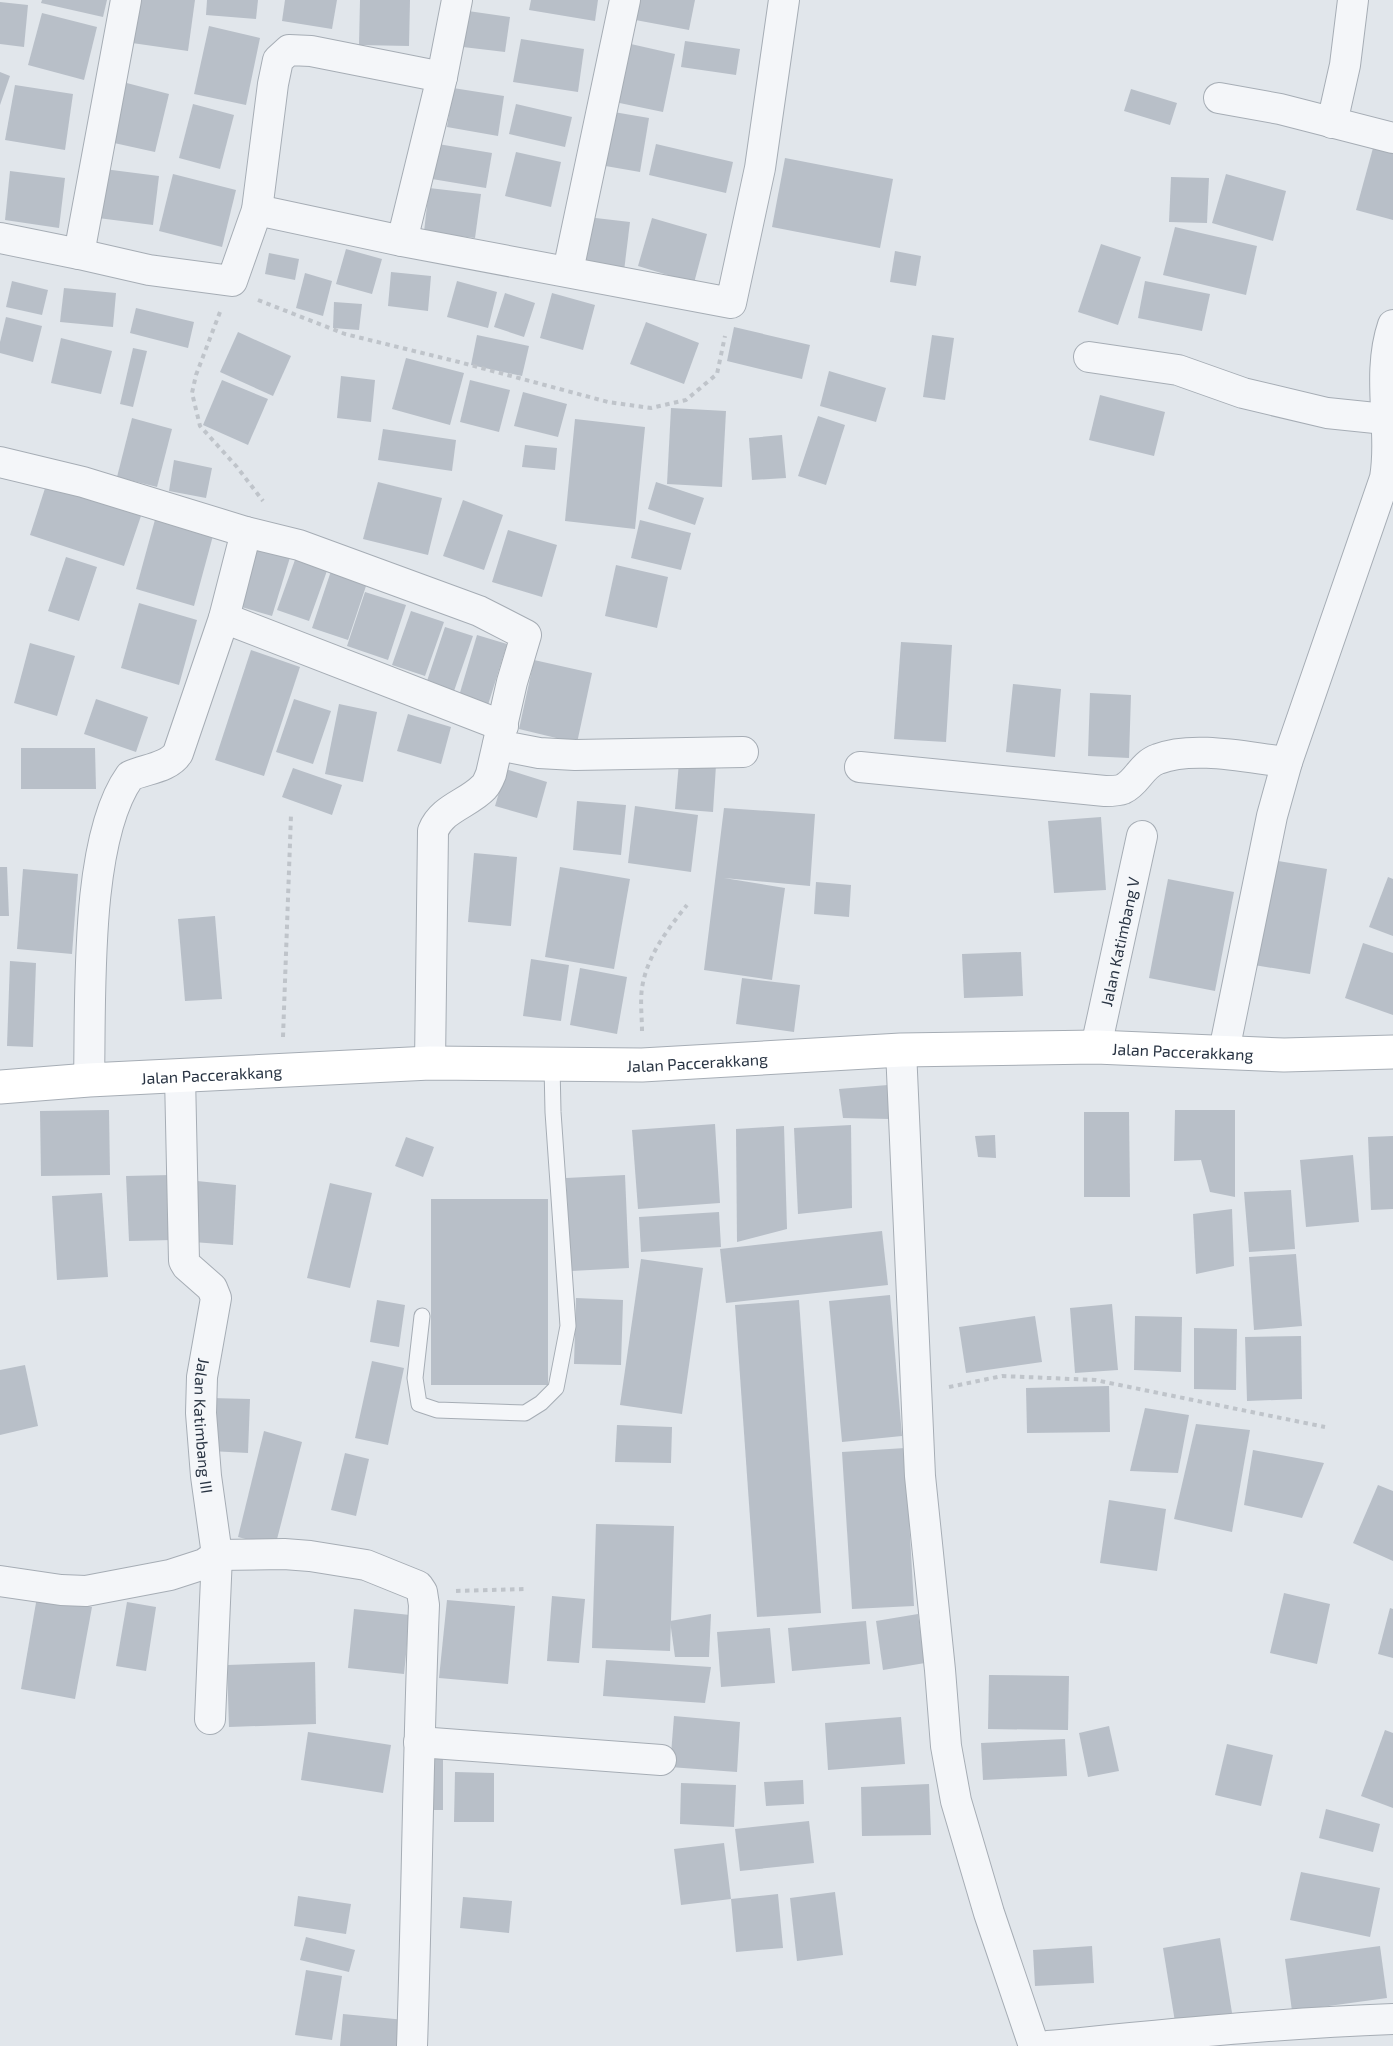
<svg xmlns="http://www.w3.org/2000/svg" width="1393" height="2046" viewBox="0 0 1393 2046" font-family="'Exo 2',sans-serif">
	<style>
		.building { fill: #b8bfc8 }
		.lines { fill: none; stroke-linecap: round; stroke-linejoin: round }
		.lane-casing { stroke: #a6adb5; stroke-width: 17 }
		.street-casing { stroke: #a6adb5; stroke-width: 32 }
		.secondary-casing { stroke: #a6adb5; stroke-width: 35 }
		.path { stroke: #bfc4ca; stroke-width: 4; stroke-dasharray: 4.5 4.5; stroke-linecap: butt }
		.lane { stroke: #f4f6f9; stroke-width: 15 }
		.street { stroke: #f4f6f9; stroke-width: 30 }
		.secondary { stroke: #fff; stroke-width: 33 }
		.labels { text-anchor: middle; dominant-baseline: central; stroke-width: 5; stroke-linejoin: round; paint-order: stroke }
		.street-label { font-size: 16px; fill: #293443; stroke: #f1f4f8 }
	</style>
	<rect width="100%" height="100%" fill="#e1e6eb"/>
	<g class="building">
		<path d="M42,0h65l-4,17 -62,-14z"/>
		<path d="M130,0h65l-7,51 -63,-9z"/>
		<path d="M207,0h51l-2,19 -50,-4z"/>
		<path d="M285,0h52l-5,29 -50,-8z"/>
		<path d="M360,0h50l-1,46 -50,-1z"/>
		<path d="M531,0h67l-3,21 -66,-11z"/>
		<path d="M633,0h62l-6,30 -59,-11z"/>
		<path d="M0,2l28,3 -4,42 -24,-3z"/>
		<path d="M468,11l42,6 -5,35 -42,-5z"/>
		<path d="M42,13l55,14 -13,53 -56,-15z"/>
		<path d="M209,26l51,12 -14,67 -52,-11z"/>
		<path d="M521,39l63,10 -6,43 -65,-10z"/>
		<path d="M685,41l55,8 -4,26 -55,-8z"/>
		<path d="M622,42l53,12 -12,58 -53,-11z"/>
		<path d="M0,72l10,4 -10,29z"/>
		<path d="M119,81l50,13 -14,58 -50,-11z"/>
		<path d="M15,85l58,9 -8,56 -60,-10z"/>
		<path d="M453,88l51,8 -6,40 -51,-9z"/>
		<path d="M1131,89l46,14 -7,22 -46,-14z"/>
		<path d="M193,104l41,11 -14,54 -41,-11z"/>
		<path d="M516,104l56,13 -7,30 -56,-13z"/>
		<path d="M602,110l47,8 -9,54 -46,-8z"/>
		<path d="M438,144l54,9 -6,35 -54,-9z"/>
		<path d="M656,144l77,18 -7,31 -77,-18z"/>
		<path d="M1373,148l20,5v67l-37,-10z"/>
		<path d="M516,152l45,10 -10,45 -46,-11z"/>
		<path d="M785,158l108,21 -13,69 -108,-21z"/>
		<path d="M104,169l55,7 -6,49 -55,-7z"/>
		<path d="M10,171l55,7 -6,50 -54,-8z"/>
		<path d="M173,174l63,16 -14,57 -63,-16z"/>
		<path d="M1226,174l60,17 -13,50 -61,-18z"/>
		<path d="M1171,177l38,1 -2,45 -38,-1z"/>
		<path d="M429,188l52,6 -6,44 -51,-6z"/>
		<path d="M587,217l43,5 -6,49 -43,-6z"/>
		<path d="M652,218l55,16 -13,49 -56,-17z"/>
		<path d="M1175,227l82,19 -11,49 -83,-20z"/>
		<path d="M1101,244l40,13 -23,68 -40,-13z"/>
		<path d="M346,249l36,10 -10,35 -36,-10z"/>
		<path d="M895,251l26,5 -5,30 -26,-4z"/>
		<path d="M269,253l30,6 -4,21 -30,-6z"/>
		<path d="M391,272l40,4 -3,35 -40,-5z"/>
		<path d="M305,273l27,8 -9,35 -27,-8z"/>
		<path d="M12,281l36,9 -6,25 -36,-8z"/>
		<path d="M457,281l40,11 -9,36 -41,-11z"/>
		<path d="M1145,281l65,13 -8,37 -64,-13z"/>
		<path d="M64,288l52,5 -3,34 -53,-5z"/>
		<path d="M505,293l30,10 -11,34 -30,-10z"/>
		<path d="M552,293l43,12 -12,45 -43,-12z"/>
		<path d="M334,302l28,2 -3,26 -26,-2z"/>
		<path d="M136,308l58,14 -6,26 -58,-15z"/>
		<path d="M6,317l36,9 -9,36 -33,-9v-11z"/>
		<path d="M646,322l53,21 -15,41 -54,-20z"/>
		<path d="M734,327l76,18 -8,34 -75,-18z"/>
		<path d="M238,332l53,24 -18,40 -53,-24z"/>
		<path d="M477,335l52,11 -7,30 -51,-11z"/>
		<path d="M932,335l22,3 -9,62 -22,-3z"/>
		<path d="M61,338l51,13 -11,43 -50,-11z"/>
		<path d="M133,348l14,3 -14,56 -13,-3z"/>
		<path d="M406,358l58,15 -14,52 -58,-16z"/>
		<path d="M829,371l57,17 -10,34 -56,-16z"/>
		<path d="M341,376l34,4 -4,42 -34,-4z"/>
		<path d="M222,380l46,19 -20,46 -45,-20z"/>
		<path d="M470,380l40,10 -11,42 -39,-10z"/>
		<path d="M523,392l44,12 -9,33 -44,-11z"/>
		<path d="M1100,395l65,17 -11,44 -65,-16z"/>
		<path d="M671,408l55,3 -4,76 -55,-3z"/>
		<path d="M818,416l27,9 -19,60 -28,-9z"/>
		<path d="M132,418l40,11 -15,58 -40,-10z"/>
		<path d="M575,419l70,8 -10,102 -70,-8z"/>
		<path d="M383,429l73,11 -4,31 -74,-11z"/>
		<path d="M782,435l4,43 -34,2 -3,-42z"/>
		<path d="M525,445l32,3 -2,22 -33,-3z"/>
		<path d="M174,460l38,8 -6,30 -37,-7z"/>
		<path d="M47,482l95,31 -18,53 -94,-31z"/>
		<path d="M378,482l64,16 -14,57 -65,-16z"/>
		<path d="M656,482l48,16 -9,27 -47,-16z"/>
		<path d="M463,500l40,15 -19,55 -41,-14z"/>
		<path d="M156,516l58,16 -20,74 -58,-17z"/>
		<path d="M640,520l51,13 -10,37 -50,-12z"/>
		<path d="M508,530l49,15 -15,52 -50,-15z"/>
		<path d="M256,539l36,12 -20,65 -37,-11z"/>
		<path d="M66,557l31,10 -18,54 -31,-10z"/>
		<path d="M296,557l32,11 -19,53 -32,-11z"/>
		<path d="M616,565l52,12 -11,51 -52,-12z"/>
		<path d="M332,568l36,12 -20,60 -36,-12z"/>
		<path d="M365,592l41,13 -18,55 -41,-14z"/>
		<path d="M139,603l58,17 -18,65 -58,-17z"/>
		<path d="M411,611l33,11 -19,54 -33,-11z"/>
		<path d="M445,627l28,9 -19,55 -27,-10z"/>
		<path d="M477,635l30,9 -19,61 -29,-9z"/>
		<path d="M901,642l51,3 -6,97 -52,-3z"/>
		<path d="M30,643l45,13 -18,60 -43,-13z"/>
		<path d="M251,650l49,17 -36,109 -49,-16z"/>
		<path d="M534,660l58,13 -15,70 -58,-14z"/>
		<path d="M1013,684l48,5 -6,68 -49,-5z"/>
		<path d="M1090,693l41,2 -2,63 -41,-2z"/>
		<path d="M96,699l52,18 -12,35 -52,-18z"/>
		<path d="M294,699l37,12 -18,53 -37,-12z"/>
		<path d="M339,704l38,8 -14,70 -38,-8z"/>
		<path d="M408,714l43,13 -10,37 -44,-13z"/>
		<path d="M21,748h74l1,41h-75z"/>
		<path d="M679,762l37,3 -3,47 -38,-3z"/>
		<path d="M293,768l49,17 -10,30 -50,-18z"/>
		<path d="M506,769l41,13 -10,36 -42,-12z"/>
		<path d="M577,801l49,4 -5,50 -48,-5z"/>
		<path d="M635,806l63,9 -7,57 -63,-9z"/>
		<path d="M724,808l91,6 -5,72 -86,-8 61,10 -13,92 -68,-10z"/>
		<path d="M1101,817l5,73 -52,3 -6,-72z"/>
		<path d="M474,853l43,4 -6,69 -43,-4z"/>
		<path d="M1272,860l55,9 -17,105 -56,-9z"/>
		<path d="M0,867h7l2,49h-9z"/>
		<path d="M560,867l70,12 -16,90 -69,-12z"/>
		<path d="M23,869l55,5 -6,80 -55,-5z"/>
		<path d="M1388,877l5,2v57l-24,-9z"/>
		<path d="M1168,879l66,13 -19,99 -66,-13z"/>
		<path d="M816,882l35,3 -2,32 -35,-3z"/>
		<path d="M215,916l7,83 -37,2 -7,-82z"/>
		<path d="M1363,943l30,10v62l-48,-17z"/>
		<path d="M1021,952l2,44 -59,2 -2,-44z"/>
		<path d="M531,959l38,6 -8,56 -38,-5z"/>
		<path d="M10,961l26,2 -3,84 -26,-1z"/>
		<path d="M580,968l47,9 -10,57 -47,-9z"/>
		<path d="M742,978l58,7 -6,47 -58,-8z"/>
		<path d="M888,1085l2,34 -47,-1 -4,-29z"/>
		<path d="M109,1110l1,65 -69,1 -1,-65z"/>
		<path d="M1175,1110h60v87l-25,-5 -9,-32 -27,1z"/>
		<path d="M1084,1112h45l1,85h-46z"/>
		<path d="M715,1124l5,79 -82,6 -6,-79z"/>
		<path d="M851,1125l1,83 -54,6 -4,-86z"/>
		<path d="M784,1126l3,103 -50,13 -1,-113z"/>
		<path d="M995,1135l1,23 -18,-1 -3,-21z"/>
		<path d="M1393,1136v73l-22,1 -3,-73z"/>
		<path d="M406,1137l28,10 -11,30 -28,-11z"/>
		<path d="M1353,1155l6,67 -53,5 -6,-67z"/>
		<path d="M171,1175l2,65 -44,1 -3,-65z"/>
		<path d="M625,1175l4,93 -58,3 -5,-93z"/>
		<path d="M197,1181l39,4 -3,60 -40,-3z"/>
		<path d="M330,1183l42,10 -22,95 -43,-10z"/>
		<path d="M1291,1190l4,59 -46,3 -5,-60z"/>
		<path d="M102,1193l6,84 -51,3 -5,-84z"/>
		<rect x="431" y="1199" width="117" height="186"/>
		<path d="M1232,1209l2,57 -38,8 -3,-60z"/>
		<path d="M719,1212l2,35 -80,5 -2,-35z"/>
		<path d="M882,1231l6,54 -162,18 -6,-54z"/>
		<path d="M1296,1254l6,72 -48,4 -5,-73z"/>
		<path d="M641,1259l62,9 -21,146 -62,-9z"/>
		<path d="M890,1295l12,141 -60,6 -13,-141z"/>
		<path d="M576,1298l47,2 -2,65 -47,-1z"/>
		<path d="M377,1300l28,5 -6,42 -29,-5z"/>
		<path d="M799,1300l22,313 -64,4 -22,-312z"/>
		<path d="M1112,1304l6,66 -43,3 -5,-65z"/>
		<path d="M1035,1316l7,46 -76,11 -7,-46z"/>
		<path d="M1135,1316l47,1 -1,55 -47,-2z"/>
		<path d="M1194,1328l43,1 -1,61 -42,-1z"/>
		<path d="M1301,1336l1,63 -55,2 -2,-64z"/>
		<path d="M372,1361l32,7 -16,77 -33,-7z"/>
		<path d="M25,1365l13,61 -38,9v-65z"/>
		<path d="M1109,1386l1,46 -83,1 -1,-45z"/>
		<path d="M211,1398l39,1 -2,54 -38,-2z"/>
		<path d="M1145,1408l44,7 -11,58 -48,-2z"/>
		<path d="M1196,1424l54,6 -18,102 -58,-13z"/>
		<path d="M617,1425l55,2 -1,36 -56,-1z"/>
		<path d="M264,1431l38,11 -27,105 -37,-10z"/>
		<path d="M905,1448l9,158 -62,3 -10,-157z"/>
		<path d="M1253,1450l71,13 -22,55 -58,-13z"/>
		<path d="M345,1453l24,6 -13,57 -25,-6z"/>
		<path d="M1378,1485l15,6v70l-40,-18z"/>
		<path d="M1109,1500l57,9 -9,62 -57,-8z"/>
		<path d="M596,1524l78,2 -4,125 -78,-3z"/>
		<path d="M1284,1593l46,11 -13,60 -47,-11z"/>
		<path d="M552,1596l33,3 -6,64 -32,-2z"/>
		<path d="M37,1597l55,10 -17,92 -54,-10z"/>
		<path d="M447,1600l68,6 -7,78 -69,-6z"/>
		<path d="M127,1602l29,5 -10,64 -30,-5z"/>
		<path d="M1390,1608l3,1v49l-15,-4z"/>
		<path d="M354,1609l56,6 -6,59 -56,-6z"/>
		<path d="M711,1614l-2,43h-34l-5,-36z"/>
		<path d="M918,1614l7,49 -42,7 -7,-49z"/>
		<path d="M866,1621l4,43 -78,7 -4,-43z"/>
		<path d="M770,1628l5,55 -54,4 -4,-55z"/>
		<path d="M606,1660l105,7 -6,36 -102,-7z"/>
		<path d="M315,1662l1,62 -87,3 -2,-62z"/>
		<path d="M989,1675l80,1 -1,54 -80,-1z"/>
		<path d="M674,1716l66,6 -3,50 -67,-5z"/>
		<path d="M901,1717l4,47 -77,6 -3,-47z"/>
		<path d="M1109,1726l10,45 -31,6 -9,-44z"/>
		<path d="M1385,1730l8,3v75l-32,-12z"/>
		<path d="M308,1732l83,13 -8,48 -82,-13z"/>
		<path d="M1065,1739l2,37 -84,4 -2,-37z"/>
		<path d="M1227,1744l46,11 -12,51 -46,-11z"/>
		<rect x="423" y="1758" width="20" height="52"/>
		<path d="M455,1772l39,1v49h-40z"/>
		<path d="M803,1780l1,24 -38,2 -2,-24z"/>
		<path d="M681,1783l55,2 -2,42 -54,-3z"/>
		<path d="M929,1784l2,51 -69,1 -1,-49z"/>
		<path d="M1326,1809l54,15 -7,28 -54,-14z"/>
		<path d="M809,1821l5,42 -74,8 -5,-42z"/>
		<path d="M724,1843l7,56 -50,6 -7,-56z"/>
		<path d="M1301,1872l79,16 -10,49 -80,-17z"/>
		<path d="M835,1892l8,63 -46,6 -7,-63z"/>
		<path d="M778,1894l5,54 -47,4 -5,-53z"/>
		<path d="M298,1896l53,8 -5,30 -52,-8z"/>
		<path d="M463,1897l49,4 -3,32 -49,-5z"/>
		<path d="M306,1937l49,13 -6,22 -49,-12z"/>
		<path d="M1220,1938l13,81 -57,9 -13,-80z"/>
		<path d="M1092,1946l2,37 -59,3 -2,-36z"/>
		<path d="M1380,1946l7,52 -95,13 -7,-52z"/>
		<path d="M306,1970l36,6 -10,64 -37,-5z"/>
		<path d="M343,2014l62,6 -3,26h-62z"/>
	</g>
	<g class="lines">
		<g class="lane-casing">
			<path id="lane" d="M422,1316l-7,62 4,26 18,6 88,3 16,-10 15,-15 12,-62 -15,-214 -1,-47"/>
		</g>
		<g class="street-casing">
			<g id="street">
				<path d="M1219,98l61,11 113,29"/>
				<path d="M1332,123l13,-58 8,-65"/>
				<path d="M257,210l145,31 329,62 29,-135 24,-168"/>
				<path d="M0,238l79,16 47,-254"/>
				<path d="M402,241l40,-164 15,-77"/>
				<path d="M79,254l70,16 83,11 25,-71 16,-126 5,-24 11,-10 22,1 131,26"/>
				<path d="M568,271l57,-271"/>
				<path d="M1089,357l89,13 65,23 84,20 58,6"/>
				<path d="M0,462l83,20 163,50"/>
				<path d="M224,618l279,108"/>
				<path d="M498,745l41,8 36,2 168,-3"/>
				<path d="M860,767l245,24c5,0 13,0 18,-2 15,-7 18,-24 35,-30 36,-14 91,-1 129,3"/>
				<path id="s1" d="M1096,1047l46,-211"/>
				<path d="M901,1050l19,426 20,194 6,76 10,55 33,112 45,133"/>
				<path d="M1224,1051l48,-235 15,-54 98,-284c8,-50 -9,-103 8,-153"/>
				<path id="s2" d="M180,1076l4,185 3,5 25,22 4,10 -14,79 -1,36 5,63 11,79 -7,164"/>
				<path d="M89,1080c2,-80 -5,-240 41,-304 15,-7 39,-8 48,-23l46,-135 22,-86 53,13 180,66 47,24 -14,47 -21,92c-2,5 -4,10 -7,13 -16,17 -42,21 -51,44l-3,232"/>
				<path d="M0,1581l61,9 25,1 84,-16 34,-11 13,-9 67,-1 26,2 56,9 52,21 4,6 2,13c-6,147 -7,294 -12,441"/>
				<path d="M419,1742l242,18"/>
				<path d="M1048,2046c115,-11 230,-23 345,-27"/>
			</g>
		</g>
		<g class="secondary-casing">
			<g id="secondary">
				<path id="s3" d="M0,1087l89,-7 341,-17 212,2 259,-15 195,-3 188,8 109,-3"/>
			</g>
		</g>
		<g class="path">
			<path d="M258,300l87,34 114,28 149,40 43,6 35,-8 31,-26 8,-38"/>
			<path d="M220,312l-24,63 -4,18 8,33 37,41 26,34"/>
			<path d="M642,1031c0,-14 -2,-29 0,-43 5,-32 25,-58 45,-83"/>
			<path d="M283,1037l8,-222"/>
			<path d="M949,1387l53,-11 93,4 230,47"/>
			<path d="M456,1591l71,-2"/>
		</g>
		<use href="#lane" class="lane"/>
		<use href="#street" class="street"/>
		<use href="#secondary" class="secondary"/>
	</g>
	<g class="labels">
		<g class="street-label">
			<text stroke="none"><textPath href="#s1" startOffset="108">Jalan Katimbang V</textPath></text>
			<text stroke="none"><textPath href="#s3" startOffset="1184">Jalan Paccerakkang</textPath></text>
			<text stroke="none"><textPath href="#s3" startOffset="698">Jalan Paccerakkang</textPath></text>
			<text stroke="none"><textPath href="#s3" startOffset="212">Jalan Paccerakkang</textPath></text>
			<text stroke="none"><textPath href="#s2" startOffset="364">Jalan Katimbang III</textPath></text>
		</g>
	</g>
</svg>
